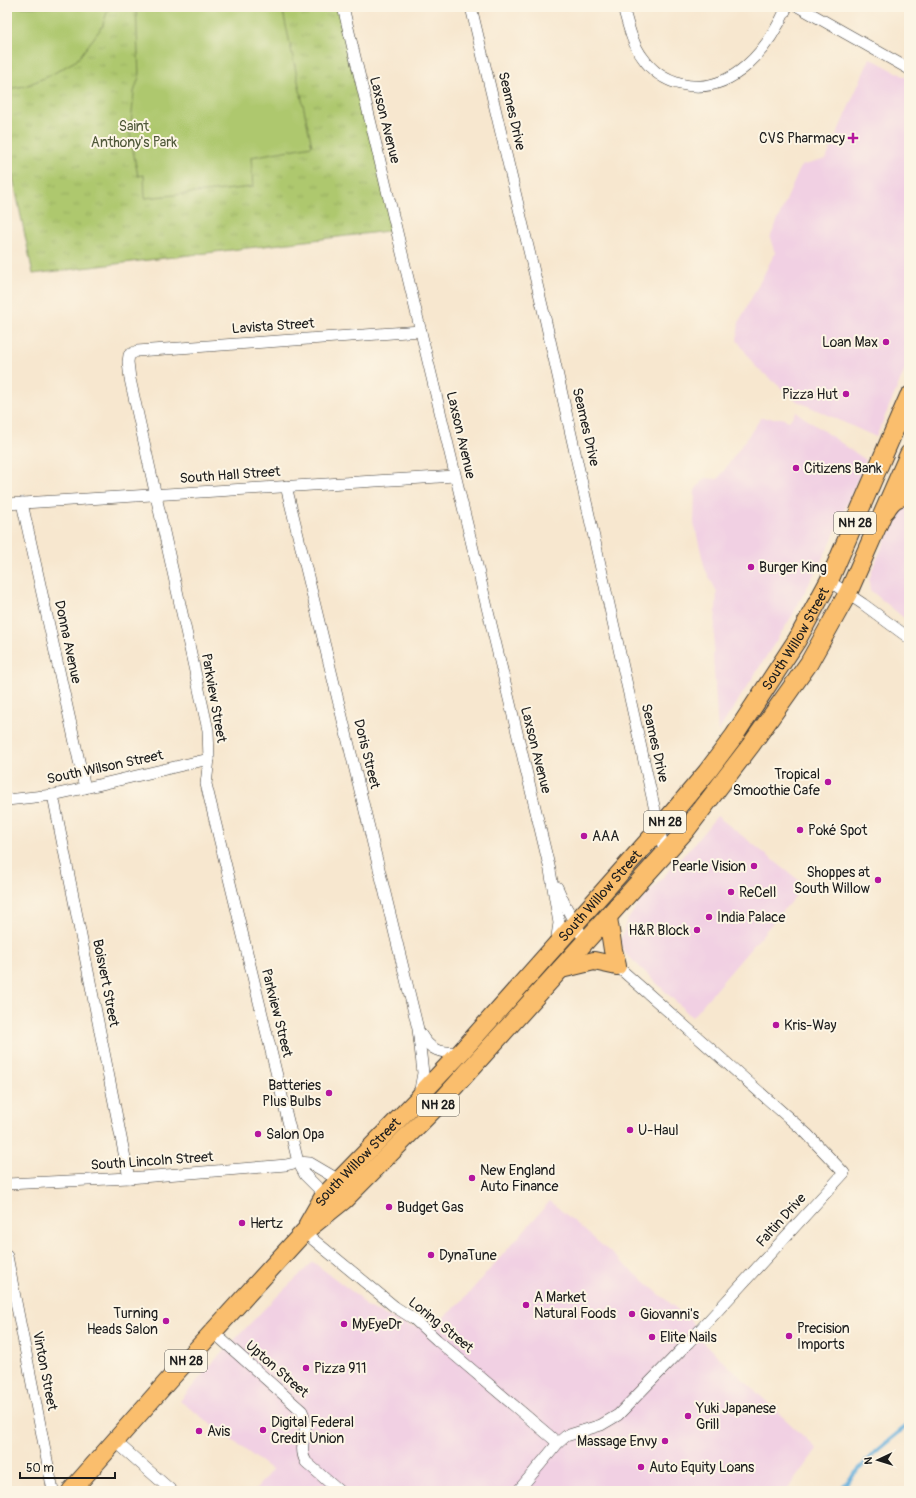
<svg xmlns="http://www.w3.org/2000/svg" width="916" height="1498" viewBox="0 0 916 1498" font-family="Pangolin,sans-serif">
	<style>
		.built { fill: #f1d0e3 }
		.grass { fill: url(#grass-tufts); stroke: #657245 }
		.garden { fill: #aec86e; stroke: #657245 }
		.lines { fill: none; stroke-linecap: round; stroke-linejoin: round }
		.stream { stroke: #64afdc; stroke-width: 4 }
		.minor-casing { stroke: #3d3a37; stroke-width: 12 }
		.primary-casing { stroke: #3d3a37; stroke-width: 20 }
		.minor { stroke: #fff; stroke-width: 11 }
		.primary { stroke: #fabe6d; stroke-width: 18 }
		.poi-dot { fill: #b5179e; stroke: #fcf5e5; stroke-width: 1.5 }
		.labels { text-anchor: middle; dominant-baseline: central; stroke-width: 4; stroke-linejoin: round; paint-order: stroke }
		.shield { fill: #fcf5e5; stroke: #5f5d58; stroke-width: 1 }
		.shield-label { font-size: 13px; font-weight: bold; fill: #1c1c1c }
		.street-label { font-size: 14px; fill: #1c1c1c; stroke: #fcf5e5 }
		.park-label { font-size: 14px; fill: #4f5839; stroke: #fcf5e5 }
		.poi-label { font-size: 14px; fill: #1c1c1c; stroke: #fcf5e5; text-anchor: start }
	</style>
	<defs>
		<pattern id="grass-tufts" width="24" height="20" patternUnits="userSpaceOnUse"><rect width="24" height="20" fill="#aec86e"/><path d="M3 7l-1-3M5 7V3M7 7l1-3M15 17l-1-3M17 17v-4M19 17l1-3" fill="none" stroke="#95ab5f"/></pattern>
	</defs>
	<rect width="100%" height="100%" fill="#fcf5e5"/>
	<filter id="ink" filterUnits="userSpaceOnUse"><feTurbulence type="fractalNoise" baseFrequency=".025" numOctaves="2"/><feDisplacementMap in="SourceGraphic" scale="8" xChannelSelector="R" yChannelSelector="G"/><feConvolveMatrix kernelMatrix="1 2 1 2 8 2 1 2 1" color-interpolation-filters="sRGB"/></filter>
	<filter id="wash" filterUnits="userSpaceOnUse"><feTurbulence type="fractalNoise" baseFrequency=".012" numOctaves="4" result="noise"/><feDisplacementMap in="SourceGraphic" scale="16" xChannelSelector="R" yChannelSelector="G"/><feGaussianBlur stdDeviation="0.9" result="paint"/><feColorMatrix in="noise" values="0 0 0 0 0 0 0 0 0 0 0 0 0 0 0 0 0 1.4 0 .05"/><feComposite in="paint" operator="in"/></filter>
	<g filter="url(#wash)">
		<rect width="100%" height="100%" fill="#f7e7cf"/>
		<g class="built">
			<path d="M870,58l39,21v281l-33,77 -79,-36 -42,-35 -18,-26 2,-18 36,-69 -5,-15 31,-72 25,-7z"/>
			<path d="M796,412l70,48 -37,86 -37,70 -74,116 -5,-76 4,-64 -12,-23 -11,-46 1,-33 9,-12 14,1 43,-61h21l7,3z"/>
			<path d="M909,485v137l-39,-32 -1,-10 4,-12z"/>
			<path d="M717,816l88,69 -113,132 -68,-65 -4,-9 6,-21 14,-20 52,-56z"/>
			<path d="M550,1201l141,120 13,22 113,106 -31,42h-532l18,-21 -92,-69 34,-40 53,-55 46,-44 45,34 9,11 43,19 25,-1 26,-23z"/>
		</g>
		<path class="grass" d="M7,7h336l53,223 -363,44 -26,-125z"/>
		<g class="garden">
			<path d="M7,7h102l-7,20 -25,33 -28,16 -24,10 -18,3z"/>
			<path d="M136,7h146l30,139 -61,11 2,30 -108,11 -1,-23 -6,1 -8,-41 4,-43 5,-15z"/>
		</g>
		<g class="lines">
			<path class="stream" d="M839,1491l36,-39 34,-28"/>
		</g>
	</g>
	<g filter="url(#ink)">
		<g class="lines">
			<g class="minor-casing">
				<g id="minor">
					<path d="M343,7l207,863 9,53 -3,20"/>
					<path d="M471,7l74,311 120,537"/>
					<path d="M623,7c5,17 9,37 20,51 9,13 22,22 37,26 52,13 88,-35 107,-77"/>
					<path d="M799,7l110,62"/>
					<path d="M286,486l132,543 5,44 -4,22"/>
					<path d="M22,503l63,285"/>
					<path d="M7,504l448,-28"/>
					<path d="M829,581l34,23 46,34"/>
					<path d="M53,795l76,383"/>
					<path d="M7,800l46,-5 32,-7 124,-29"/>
					<path d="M557,887l9,20 19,34"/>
					<path d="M420,1033c11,19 20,20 41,19"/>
					<path d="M7,1184l122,-6 134,-11 23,-2 12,-3 12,1 34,20"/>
					<path d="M329,1199l-24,-24 -7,-13 -92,-378 3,-25 -1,-29 -78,-351 -2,-17 1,-7 8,-4 284,-20"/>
					<path d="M304,1232l91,75 19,12 23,21 121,103"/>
					<path d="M7,1256l46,235"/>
					<path d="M213,1332l89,79c10,21 -6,33 4,51l33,29"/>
					<path d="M115,1441l57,50"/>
					<path d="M518,1491l40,-48 8,-7 35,-11 17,-10 70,-72 156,-170 -37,-39 -190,-168"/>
				</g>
			</g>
			<g class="primary-casing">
				<g id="primary">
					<path d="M886,510c6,-10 11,-14 23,-14"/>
					<path d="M561,969l33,-8 23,5 -4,-16 -5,-32"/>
					<path id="s1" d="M308,1224l16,-28 94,-97 7,-9 36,-38 198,-223 48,-57 27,-36 63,-96 32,-59 80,-185"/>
					<path d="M71,1491l97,-110 136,-149 40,-32 92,-93 250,-277 65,-85 58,-82 39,-70 61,-139"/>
				</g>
			</g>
			<use href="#minor" class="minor"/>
			<use href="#primary" class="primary"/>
		</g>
	</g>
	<g class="poi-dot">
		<path d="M851 132h4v4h4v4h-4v4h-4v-4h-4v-4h4z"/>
		<circle cx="886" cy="342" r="4"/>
		<circle cx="846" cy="394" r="4"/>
		<circle cx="796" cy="468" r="4"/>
		<circle cx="751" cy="567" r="4"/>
		<circle cx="828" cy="782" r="4"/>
		<circle cx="800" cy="830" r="4"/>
		<circle cx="584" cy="836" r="4"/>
		<circle cx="754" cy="866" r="4"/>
		<circle cx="878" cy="880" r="4"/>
		<circle cx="731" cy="892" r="4"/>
		<circle cx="709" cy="917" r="4"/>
		<circle cx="697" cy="930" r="4"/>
		<circle cx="776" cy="1025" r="4"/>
		<circle cx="329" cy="1093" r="4"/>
		<circle cx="630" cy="1130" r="4"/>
		<circle cx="258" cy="1134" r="4"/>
		<circle cx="472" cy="1178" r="4"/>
		<circle cx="389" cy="1207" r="4"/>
		<circle cx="242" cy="1223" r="4"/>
		<circle cx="431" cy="1255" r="4"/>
		<circle cx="526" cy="1305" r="4"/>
		<circle cx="632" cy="1314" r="4"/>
		<circle cx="166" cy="1321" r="4"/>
		<circle cx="344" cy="1324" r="4"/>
		<circle cx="789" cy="1336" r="4"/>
		<circle cx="652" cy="1337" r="4"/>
		<circle cx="306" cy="1368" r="4"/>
		<circle cx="688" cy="1416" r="4"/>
		<circle cx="263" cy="1430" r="4"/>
		<circle cx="199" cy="1431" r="4"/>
		<circle cx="665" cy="1441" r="4"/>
		<circle cx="641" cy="1467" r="4"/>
	</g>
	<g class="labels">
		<g class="shield">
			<rect x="834" y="512" width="42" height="22" rx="3"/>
			<rect x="644" y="811" width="42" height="22" rx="3"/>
			<rect x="417" y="1094" width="42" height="22" rx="3"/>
			<rect x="165" y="1350" width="42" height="22" rx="3"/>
		</g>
		<g class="shield-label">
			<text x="855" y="523">NH 28</text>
			<text x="665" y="822">NH 28</text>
			<text x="438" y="1105">NH 28</text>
			<text x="186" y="1361">NH 28</text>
		</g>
		<g class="street-label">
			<text transform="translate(512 111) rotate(77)">Seames Drive</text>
			<text transform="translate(385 120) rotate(76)">Laxson Avenue</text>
			<text transform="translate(273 326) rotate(-4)">Lavista Street</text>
			<text transform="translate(586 427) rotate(77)">Seames Drive</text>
			<text transform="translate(461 435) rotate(77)">Laxson Avenue</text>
			<text transform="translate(230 475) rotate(-4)">South Hall Street</text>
			<text stroke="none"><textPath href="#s1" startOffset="764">South Willow Street</textPath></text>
			<text transform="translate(68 642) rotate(78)">Donna Avenue</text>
			<text transform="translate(214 698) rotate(80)">Parkview Street</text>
			<text transform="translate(655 743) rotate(77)">Seames Drive</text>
			<text transform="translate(536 750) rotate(76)">Laxson Avenue</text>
			<text transform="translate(367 754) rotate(76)">Doris Street</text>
			<text transform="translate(105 767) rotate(-12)">South Wilson Street</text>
			<text stroke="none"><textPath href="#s1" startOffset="440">South Willow Street</textPath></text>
			<text transform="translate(106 983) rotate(79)">Boisvert Street</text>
			<text transform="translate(277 1013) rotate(76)">Parkview Street</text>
			<text transform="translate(152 1161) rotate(-4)">South Lincoln Street</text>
			<text stroke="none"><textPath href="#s1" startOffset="80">South Willow Street</textPath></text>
			<text transform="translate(781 1220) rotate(-48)">Faltin Drive</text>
			<text transform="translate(441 1325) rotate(39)">Loring Street</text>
			<text transform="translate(277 1369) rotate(41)">Upton Street</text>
			<text transform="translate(45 1371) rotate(79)">Vinton Street</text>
		</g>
		<g class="park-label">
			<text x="134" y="126">Saint<tspan x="134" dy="16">Anthony's Park</tspan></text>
		</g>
		<g class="poi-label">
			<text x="845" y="138" text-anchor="end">CVS Pharmacy</text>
			<text x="878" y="342" text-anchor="end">Loan Max</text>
			<text x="838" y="394" text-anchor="end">Pizza Hut</text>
			<text x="804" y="468">Citizens Bank</text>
			<text x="759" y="567">Burger King</text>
			<text x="820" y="774" text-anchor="end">Tropical<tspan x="820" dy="16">Smoothie Cafe</tspan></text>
			<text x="808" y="830">Poké Spot</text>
			<text x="592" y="836">AAA</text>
			<text x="746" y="866" text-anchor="end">Pearle Vision</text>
			<text x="870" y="872" text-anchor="end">Shoppes at<tspan x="870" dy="16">South Willow</tspan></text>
			<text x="739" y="892">ReCell</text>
			<text x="717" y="917">India Palace</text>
			<text x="689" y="930" text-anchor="end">H&amp;R Block</text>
			<text x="784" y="1025">Kris-Way</text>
			<text x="321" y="1085" text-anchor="end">Batteries<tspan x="321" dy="16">Plus Bulbs</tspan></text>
			<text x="638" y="1130">U-Haul</text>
			<text x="266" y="1134">Salon Opa</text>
			<text x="480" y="1170">New England<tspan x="480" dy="16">Auto Finance</tspan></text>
			<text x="397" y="1207">Budget Gas</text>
			<text x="250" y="1223">Hertz</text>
			<text x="439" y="1255">DynaTune</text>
			<text x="534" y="1297">A Market<tspan x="534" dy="16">Natural Foods</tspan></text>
			<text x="158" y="1313" text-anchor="end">Turning<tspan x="158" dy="16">Heads Salon</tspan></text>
			<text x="640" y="1314">Giovanni's</text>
			<text x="352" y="1324">MyEyeDr</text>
			<text x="797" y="1328">Precision<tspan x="797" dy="16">Imports</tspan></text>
			<text x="660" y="1337">Elite Nails</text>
			<text x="314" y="1368">Pizza 911</text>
			<text x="696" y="1408">Yuki Japanese<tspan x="696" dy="16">Grill</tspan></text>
			<text x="271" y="1422">Digital Federal<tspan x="271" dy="16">Credit Union</tspan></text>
			<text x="207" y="1431">Avis</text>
			<text x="657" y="1441" text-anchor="end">Massage Envy</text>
			<text x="649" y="1467">Auto Equity Loans</text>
		</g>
	</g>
	<rect width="916" height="1498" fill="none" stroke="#fcf5e5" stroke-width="24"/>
	<g transform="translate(878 1460) rotate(266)" stroke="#fcf5e5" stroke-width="3" paint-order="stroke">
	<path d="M0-3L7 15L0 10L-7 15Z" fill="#1c1c1c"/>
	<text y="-6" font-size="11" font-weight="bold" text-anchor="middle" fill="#1c1c1c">N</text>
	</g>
	<path d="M20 1472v6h95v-6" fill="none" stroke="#1c1c1c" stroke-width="2"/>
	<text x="26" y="1472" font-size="12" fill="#1c1c1c" stroke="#fcf5e5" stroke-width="3" paint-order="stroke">50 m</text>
</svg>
